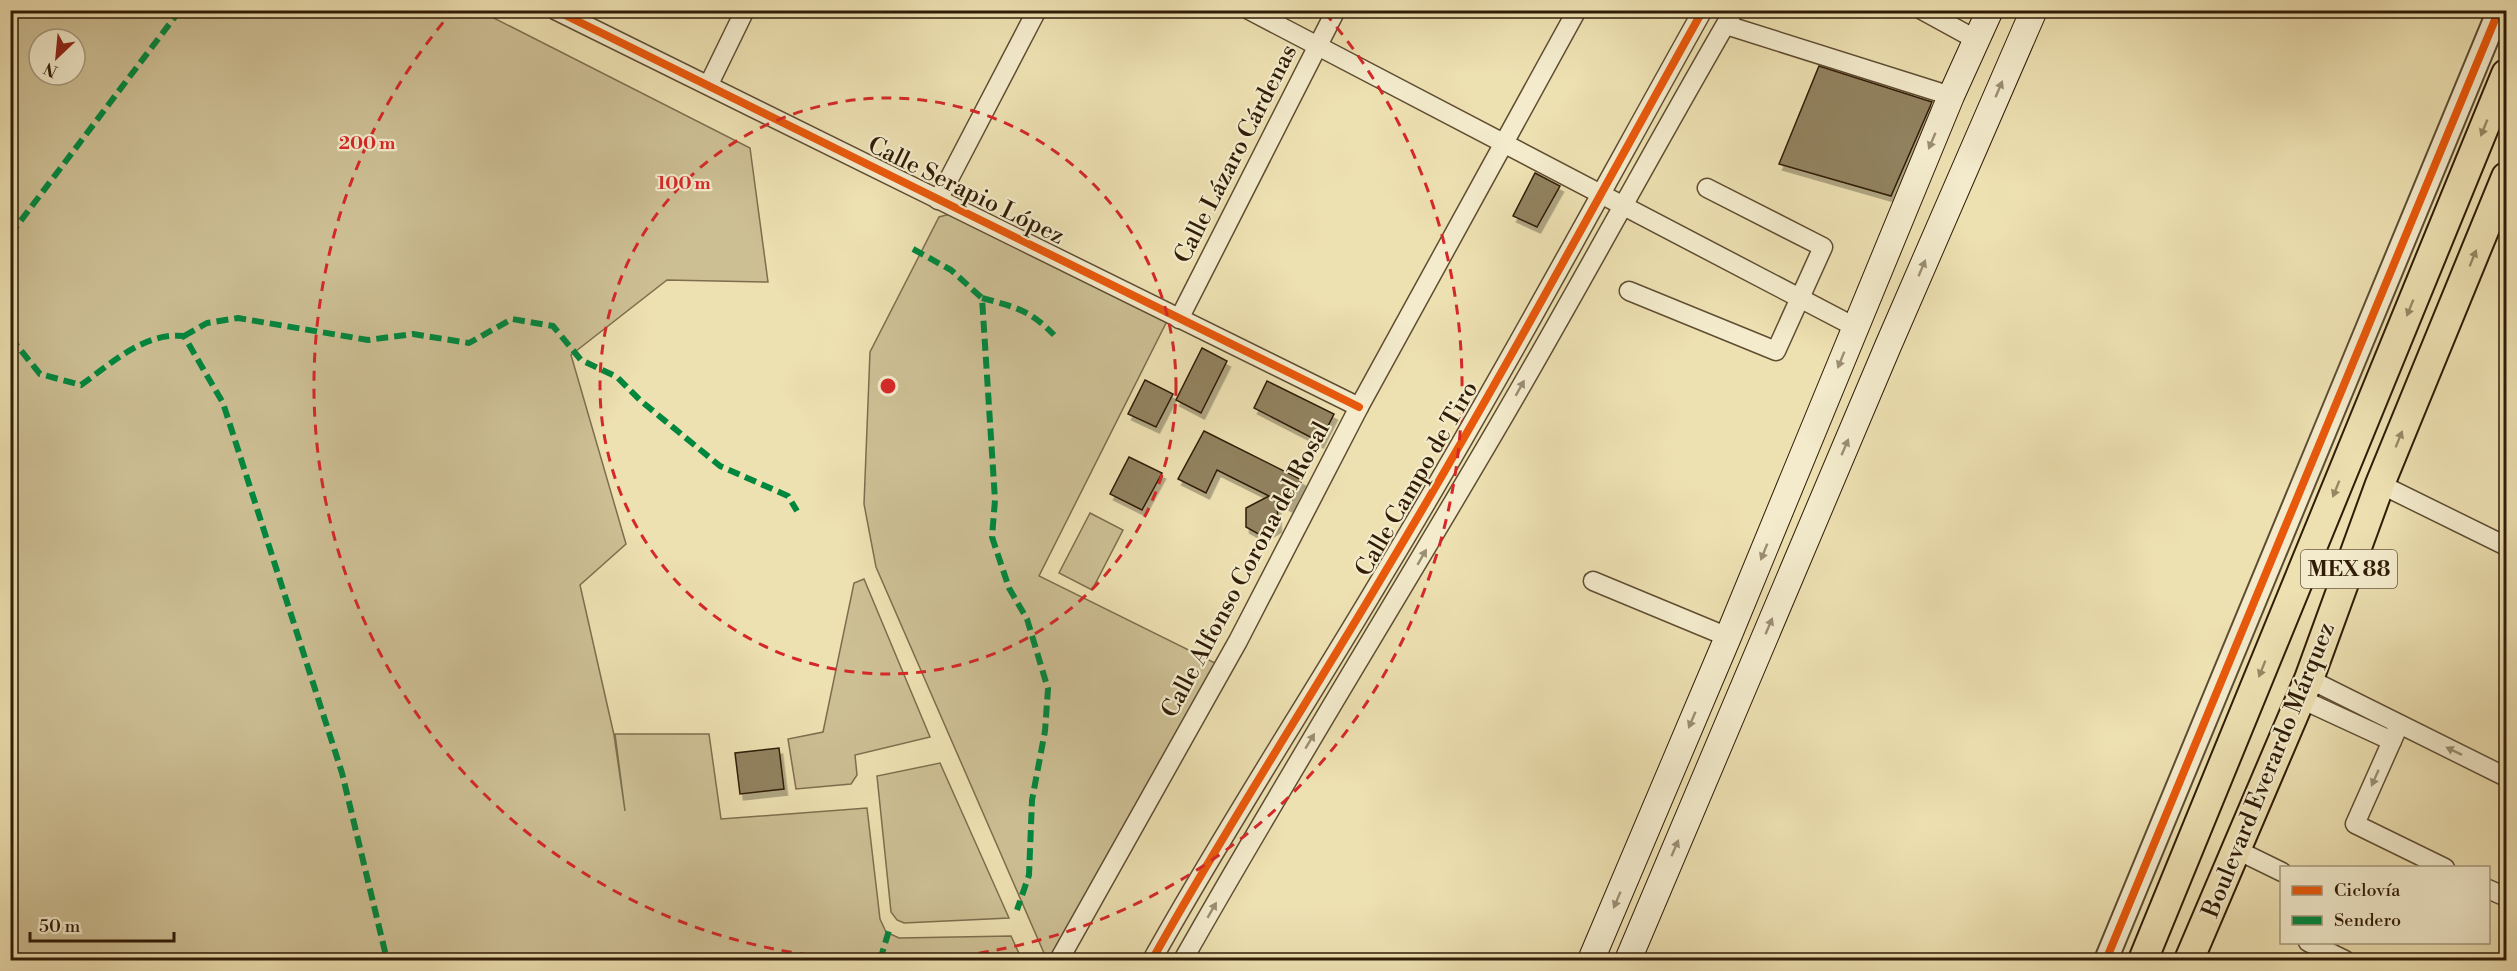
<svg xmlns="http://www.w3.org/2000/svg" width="2517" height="971" viewBox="0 0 2517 971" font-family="'Libre Bodoni',serif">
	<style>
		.green { fill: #cdbf94; stroke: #7e6e4e; stroke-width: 1.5; fill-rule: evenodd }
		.building { fill: #92825f; stroke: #301c07; stroke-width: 1.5; filter: url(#shadow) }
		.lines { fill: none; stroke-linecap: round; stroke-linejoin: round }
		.minor-casing { stroke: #5f4d32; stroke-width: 21 }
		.tertiary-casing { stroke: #5f4d32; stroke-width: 26 }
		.secondary-casing { stroke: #301c07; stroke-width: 28 }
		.primary-casing { stroke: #301c07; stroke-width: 32 }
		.minor { stroke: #f3ebcc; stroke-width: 18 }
		.tertiary { stroke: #f3ebcc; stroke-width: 22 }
		.secondary { stroke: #f3ebcc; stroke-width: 26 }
		.primary { stroke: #ede0b1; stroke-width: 28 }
		.quiet { stroke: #00873e; stroke-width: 6; stroke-dasharray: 12 6; stroke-linecap: butt }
		.cycleway-casing { stroke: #f3ebcc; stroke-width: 11 }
		.cycleway { stroke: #e8590c; stroke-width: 8 }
		.oneway { fill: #9b8e73 }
		.oneway2 { fill: #988864 }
		.ring { fill: none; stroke: #d62828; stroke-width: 3; stroke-dasharray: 10 8 }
		.labels { text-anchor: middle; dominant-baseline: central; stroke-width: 4.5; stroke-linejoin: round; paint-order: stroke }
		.shield { fill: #f3ebcc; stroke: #6a5a42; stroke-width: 1.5 }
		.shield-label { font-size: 22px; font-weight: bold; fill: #301c07 }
		.street-label { font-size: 24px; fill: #301c07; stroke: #f3ebcc }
		.centre { fill: #d62828; stroke: #f3ebcc; stroke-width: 3 }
		.ring-label { font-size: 18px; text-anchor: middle; font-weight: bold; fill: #d62828; stroke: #f3ebcc; stroke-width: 4.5; stroke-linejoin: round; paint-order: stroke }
	</style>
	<defs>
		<filter id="shadow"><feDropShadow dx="3.5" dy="6" stdDeviation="0" flood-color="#0004"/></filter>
	</defs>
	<rect width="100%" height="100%" fill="#ede0b1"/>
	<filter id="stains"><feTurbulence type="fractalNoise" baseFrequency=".00333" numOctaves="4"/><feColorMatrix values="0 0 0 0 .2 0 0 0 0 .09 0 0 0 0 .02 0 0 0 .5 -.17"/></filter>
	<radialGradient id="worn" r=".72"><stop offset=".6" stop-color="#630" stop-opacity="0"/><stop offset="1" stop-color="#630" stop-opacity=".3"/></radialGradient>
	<g class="green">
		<path d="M10,11h470l270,137 18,134 -101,-2 -96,75 55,189 -46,41 34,150 11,76 -10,-77h94l12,85 146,-11 13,111 6,13 13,6 112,-2 11,24h-1011zM39,39h36v36h-36z"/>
		<path d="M950,214l218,105 -129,257 176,87 -165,297h-3l-171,-393 -12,-63 6,-152 69,-135z"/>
		<path d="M1090,513l33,17 -31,60 -33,-17z"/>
		<path d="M864,579l66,158 -75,18 2,20 -6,9 -55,5 -8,-50 35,-7 31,-149z"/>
		<path d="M940,763l69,155 -105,5 -7,-3 -6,-8 -14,-136z"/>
	</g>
	<g class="building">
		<path d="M1819,66l113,36 -41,94 -112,-32z"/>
		<path d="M1535,173l25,13 -23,41 -24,-11z"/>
		<path d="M1202,348l25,13 -26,52 -25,-13z"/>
		<path d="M1145,380l28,14 -17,33 -28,-13z"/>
		<path d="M1267,381l67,33 -14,28 -66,-34z"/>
		<path d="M1204,431l98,49 -13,26 -12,-6 1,26 -16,10 -16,-9v-19l23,-12 -52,-26 -11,23 -28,-14z"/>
		<path d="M1129,457l33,16 -20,37 -32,-16z"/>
		<path d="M779,748l5,41 -44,5 -5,-41z"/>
	</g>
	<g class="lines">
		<g class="minor-casing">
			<g id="minor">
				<path d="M555,10l804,397"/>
				<path d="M1249,10l606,317"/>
				<path d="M1922,10l53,29"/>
				<path d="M1726,25l225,71"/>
				<path d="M709,84l36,-74"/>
				<path d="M938,200l99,-190"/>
				<path d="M1629,291l147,60 47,-104 -116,-59"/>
				<path d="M1179,319l157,-309"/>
				<path d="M2380,484l126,62"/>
				<path d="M1593,581l135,56"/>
				<path d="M2309,679l197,98"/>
				<path d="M2301,699l91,42"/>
				<path d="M2399,725l-44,99 90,44"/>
				<path d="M2237,850l45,22"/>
				<path d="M2488,889l18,8"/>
				<path d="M2308,942l37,18"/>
				<path d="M1059,960l179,-319 121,-234 218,-397"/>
				<path d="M1152,960c73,-131 156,-258 233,-388 111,-184 213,-374 318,-562"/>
				<path d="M1183,960c101,-179 210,-354 314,-532 81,-138 156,-279 237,-418"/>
			</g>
		</g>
		<g class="tertiary-casing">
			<path id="tertiary" d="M2106,960l393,-950"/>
		</g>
		<g class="secondary-casing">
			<g id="secondary">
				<path d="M1591,960l137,-323 223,-541 39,-86"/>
				<path d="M1628,960l260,-614 146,-336"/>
			</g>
		</g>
		<g class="primary-casing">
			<g id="primary">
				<path d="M2143,960l363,-886"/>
				<path d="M2189,960l120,-281 71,-195 126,-307"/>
			</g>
		</g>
		<use href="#minor" class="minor"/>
		<use href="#tertiary" class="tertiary"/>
		<use href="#secondary" class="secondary"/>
		<use href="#primary" class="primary"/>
		<g class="quiet">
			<path d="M10,235l170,-225"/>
			<path d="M913,249l38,21 31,28 13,202 -3,37 17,51 18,31 21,70 -3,42 -13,69 -3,75 -12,35"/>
			<path d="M982,298c33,9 48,12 72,37"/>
			<path d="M184,336l23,-13 31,-5 130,22 45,-6 56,9 43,-24 41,7 28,34 36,17 24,24 79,65 68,30 9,15"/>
			<path d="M10,337l30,37 41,11c31,-22 63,-53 103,-49l39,67 119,370 45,187"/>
			<path d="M880,960l10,-33"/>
		</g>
		<g class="cycleway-casing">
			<g id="cycleway">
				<path d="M555,10l804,397"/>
				<path d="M1152,960c73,-131 156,-258 233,-388 111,-184 213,-374 318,-562"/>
				<path d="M2106,960l393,-950"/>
			</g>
		</g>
		<use href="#cycleway" class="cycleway"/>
	</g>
	<defs><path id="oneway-solid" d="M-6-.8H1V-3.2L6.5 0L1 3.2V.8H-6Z" transform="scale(1.5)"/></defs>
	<g class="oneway">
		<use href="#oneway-solid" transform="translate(1999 89) rotate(-67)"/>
		<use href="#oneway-solid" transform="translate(1932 141) rotate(113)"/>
		<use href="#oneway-solid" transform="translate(1922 268) rotate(-67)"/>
		<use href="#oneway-solid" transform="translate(1841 360) rotate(112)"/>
		<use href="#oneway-solid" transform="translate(1520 388) rotate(-61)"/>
		<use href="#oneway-solid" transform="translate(1845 447) rotate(-67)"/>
		<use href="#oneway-solid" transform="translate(1764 552) rotate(112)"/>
		<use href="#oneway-solid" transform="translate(1422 557) rotate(-60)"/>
		<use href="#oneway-solid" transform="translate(1769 626) rotate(-67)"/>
		<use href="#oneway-solid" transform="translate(1692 720) rotate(113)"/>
		<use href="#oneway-solid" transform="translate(1310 741) rotate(-59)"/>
		<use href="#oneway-solid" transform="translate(2454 751) rotate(-154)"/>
		<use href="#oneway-solid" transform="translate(2375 778) rotate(114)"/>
		<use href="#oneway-solid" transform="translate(1675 848) rotate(-67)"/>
		<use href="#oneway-solid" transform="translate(1617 900) rotate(113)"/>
		<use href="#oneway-solid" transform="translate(1212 910) rotate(-60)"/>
	</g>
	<g class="oneway2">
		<use href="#oneway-solid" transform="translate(2484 128) rotate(112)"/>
		<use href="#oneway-solid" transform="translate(2473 258) rotate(-68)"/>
		<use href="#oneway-solid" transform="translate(2410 308) rotate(112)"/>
		<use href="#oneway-solid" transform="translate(2399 439) rotate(-68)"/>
		<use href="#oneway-solid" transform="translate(2336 489) rotate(112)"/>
		<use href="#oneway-solid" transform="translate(2262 669) rotate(112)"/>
	</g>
	<g class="ring">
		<circle cx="888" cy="386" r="288"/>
		<path d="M863 960A575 575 0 0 1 451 13M1325 13A575 575 0 0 1 913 960"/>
	</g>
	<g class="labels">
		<rect class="shield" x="2301" y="550" width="96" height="38" rx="4.5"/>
		<g class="shield-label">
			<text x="2349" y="569">MEX 88</text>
		</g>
		<g class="street-label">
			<text transform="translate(1236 154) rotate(-63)">Calle Lázaro Cárdenas</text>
			<text transform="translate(966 191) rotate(26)">Calle Serapio López</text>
			<text transform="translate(1417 479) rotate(-60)">Calle Campo de Tiro</text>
			<text transform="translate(1246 570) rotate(-62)">Calle Alfonso Corona del Rosal</text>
			<text transform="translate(2269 770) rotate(-68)">Boulevard Everardo Márquez</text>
		</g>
	</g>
	<circle cx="888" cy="386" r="9" class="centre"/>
	<g class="ring-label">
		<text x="367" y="149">200 m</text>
		<text x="684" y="189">100 m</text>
	</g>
	<rect width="2517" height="971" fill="none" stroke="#ede0b1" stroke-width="36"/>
	<rect x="12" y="12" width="2493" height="947" fill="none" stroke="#301c07" stroke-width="3"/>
	<rect x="18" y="18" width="2481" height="935" fill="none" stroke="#301c07" stroke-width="1.5"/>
	<rect x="2280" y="866" width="210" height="78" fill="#f3ebcc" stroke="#a5987d" stroke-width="1.5"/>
	<rect x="2292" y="886" width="30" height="9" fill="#e8590c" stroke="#a5987d" stroke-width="1.5"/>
	<text x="2334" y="896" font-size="18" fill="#301c07">Ciclovía</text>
	<rect x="2292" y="916" width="30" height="9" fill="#00873e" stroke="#a5987d" stroke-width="1.5"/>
	<text x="2334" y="926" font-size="18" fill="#301c07">Sendero</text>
	<g transform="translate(57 57) rotate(206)"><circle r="28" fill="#f3ebcc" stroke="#a5987d" stroke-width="1.5"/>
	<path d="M0-4.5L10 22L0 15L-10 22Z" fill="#8f2418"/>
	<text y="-9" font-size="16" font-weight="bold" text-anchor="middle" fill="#301c07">N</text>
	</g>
	<path d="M30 932v9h144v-9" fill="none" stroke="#301c07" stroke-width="3"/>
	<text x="39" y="932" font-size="18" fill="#301c07" stroke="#f3ebcc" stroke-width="4.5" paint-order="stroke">50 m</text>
	<rect width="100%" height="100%" filter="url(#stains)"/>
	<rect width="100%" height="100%" fill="url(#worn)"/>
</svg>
